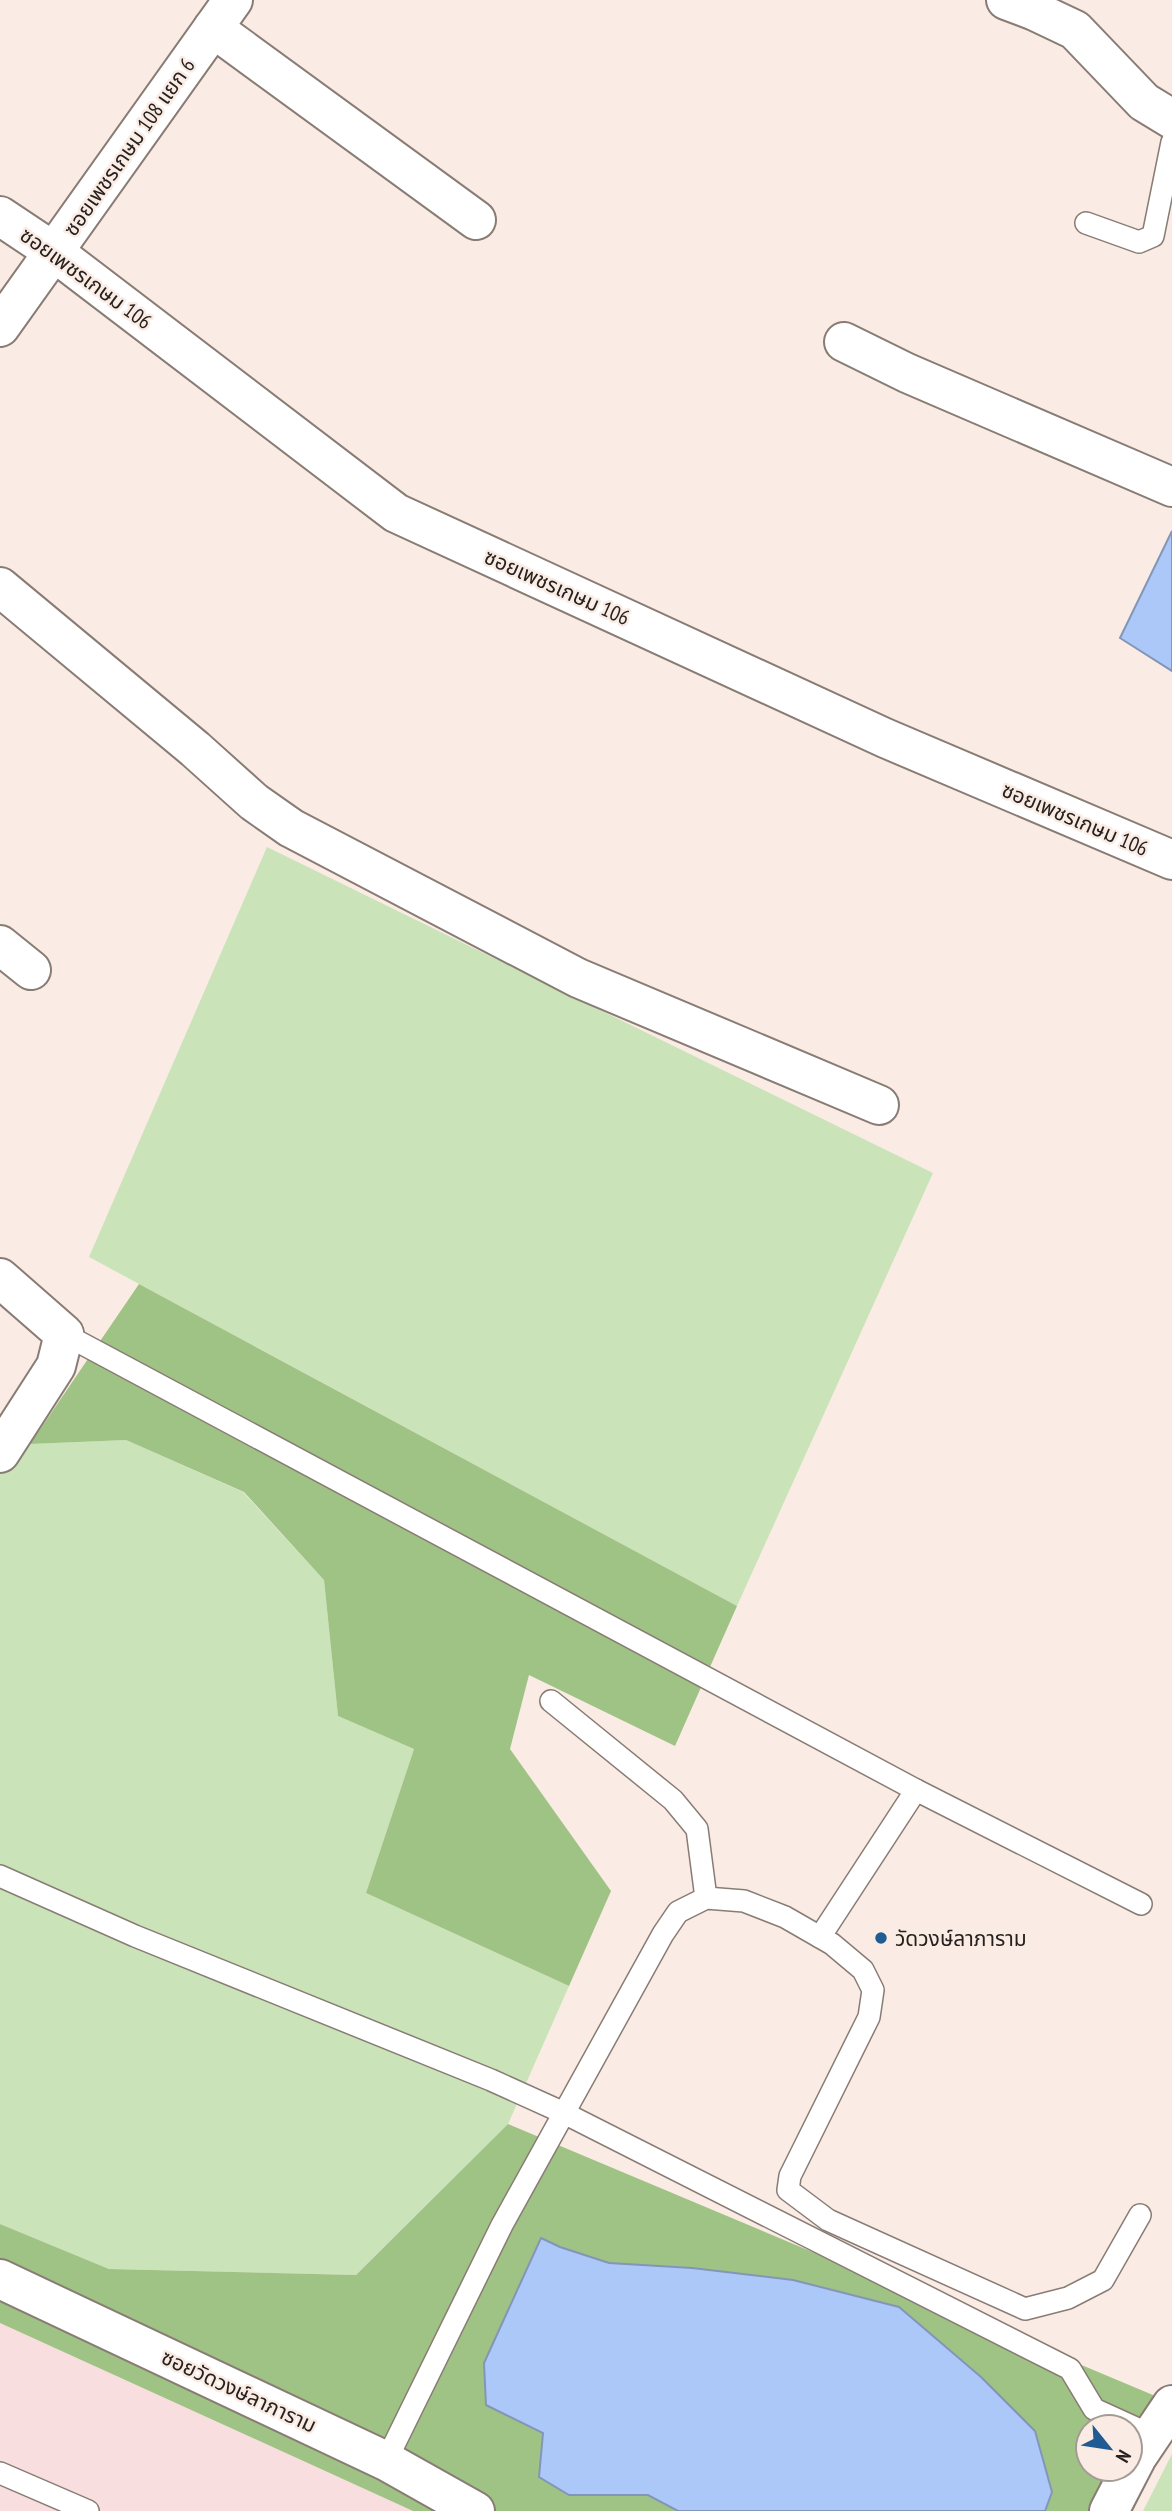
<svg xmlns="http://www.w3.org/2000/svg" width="1172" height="2511" viewBox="0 0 1172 2511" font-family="'PT Sans Narrow','Noto Sans Thai',sans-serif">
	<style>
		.industrial { fill: #f9dee0 }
		.green { fill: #cae3b8 }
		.forest { fill: #9fc384; fill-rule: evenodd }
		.water { fill: #acc8f9; stroke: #8496b7; stroke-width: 2 }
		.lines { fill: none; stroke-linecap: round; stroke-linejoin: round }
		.lane-casing { stroke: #887c75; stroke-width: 24 }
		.street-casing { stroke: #887c75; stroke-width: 42 }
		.lane { stroke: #fff; stroke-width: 21 }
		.street { stroke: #fff; stroke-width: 38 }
		.poi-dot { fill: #205c93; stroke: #faece4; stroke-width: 2.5 }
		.labels { text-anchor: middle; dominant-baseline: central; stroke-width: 5; stroke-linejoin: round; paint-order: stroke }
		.street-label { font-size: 21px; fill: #26211e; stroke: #faece4 }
		.poi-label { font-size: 21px; fill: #26211e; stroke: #faece4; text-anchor: start }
	</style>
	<rect width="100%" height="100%" fill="#faece4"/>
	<path class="industrial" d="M0,2323l413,188h-413z"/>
	<g class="green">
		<path d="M267,847l666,326 -196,433 -648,-349z"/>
		<path d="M126,1440l117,52 81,88 14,136 76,33 -48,144 203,93 -61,138 -152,151 -247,-6 -109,-45v-774l30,-6z"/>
		<path d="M1172,2454v57h-29z"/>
	</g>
	<g class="forest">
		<path d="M139,1284l598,322 -62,140 -146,-71 -19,74 101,142 -42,95 -203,-93 48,-144 -76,-33 -14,-136 -80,-88 -118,-52 -96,4z"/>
		<path d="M508,2124l664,279v28l-39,80h-88l7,-19 -153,-185 -106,-27 -101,-12 -83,-5 -49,-16 -19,-9 -55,166 57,29 -4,44 30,17 79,1 30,16h-265l-413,-188v-99l109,45 247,6zM1088,2427h42v42h-42z"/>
	</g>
	<g class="water">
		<path d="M1172,531v140l-52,-33z"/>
		<path d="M541,2238l19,9 49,16 83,5 101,12 106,27 82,70 54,54 17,61 -7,19h-367l-30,-16h-79l-30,-18 4,-44 -57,-28 -2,-42z"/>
	</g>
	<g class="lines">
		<g class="lane-casing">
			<g id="lane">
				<path d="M1086,223l53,19 14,-6 19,-94"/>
				<path d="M64,1334l852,456 -96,147"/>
				<path d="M551,1701l122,99 24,29 9,69"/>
				<path d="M916,1790l225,114"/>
				<path d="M0,1876l135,60 356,144 73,33 99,-179 15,-22 28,-14 38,3 41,16 47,27 31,26 10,20 -4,27 -79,159 -2,14 40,30 197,89 43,-11 35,-18 37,-65"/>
				<path d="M386,2461l116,-236 62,-112 506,256 24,40 57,26"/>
				<path d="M0,2473l88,38"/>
			</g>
		</g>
		<g class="street-casing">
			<g id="street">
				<path d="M1006,0l29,11 40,19 69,72 28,17"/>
				<path d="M213,28l263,192"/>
				<path d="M0,216l54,36 342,261 489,225 287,122"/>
				<path d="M0,327l233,-327"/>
				<path d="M844,342l63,31 265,114"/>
				<path d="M0,587l195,162 59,53 37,26 287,150 301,127"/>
				<path d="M0,945l31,25"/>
				<path d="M0,1278l64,56 -8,32 -56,87"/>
				<path d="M0,2279l386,182 89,50"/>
				<path d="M1109,2511l28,-54 35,-52"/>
			</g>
		</g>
		<use href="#lane" class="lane"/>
		<use href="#street" class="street"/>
	</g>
	<circle class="poi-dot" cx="881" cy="1938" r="7"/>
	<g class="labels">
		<g class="street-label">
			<text transform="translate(129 147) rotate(-55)">ซอยเพชรเกษม 108 แยก 6</text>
			<text transform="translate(86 278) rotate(36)">ซอยเพชรเกษม 106</text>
			<text transform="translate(557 587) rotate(24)">ซอยเพชรเกษม 106</text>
			<text transform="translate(1075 819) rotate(23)">ซอยเพชรเกษม 106</text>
			<text transform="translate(239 2391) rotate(25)">ซอยวัดวงษ์ลาภาราม</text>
		</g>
		<g class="poi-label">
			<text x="895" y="1938">วัดวงษ์ลาภาราม</text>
		</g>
	</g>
	<g transform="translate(1109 2448) rotate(120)"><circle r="33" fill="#faece4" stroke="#a59b95" stroke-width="2"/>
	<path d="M0-5L12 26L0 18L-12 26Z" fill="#205c93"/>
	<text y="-10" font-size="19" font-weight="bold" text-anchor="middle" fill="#26211e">N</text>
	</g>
</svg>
